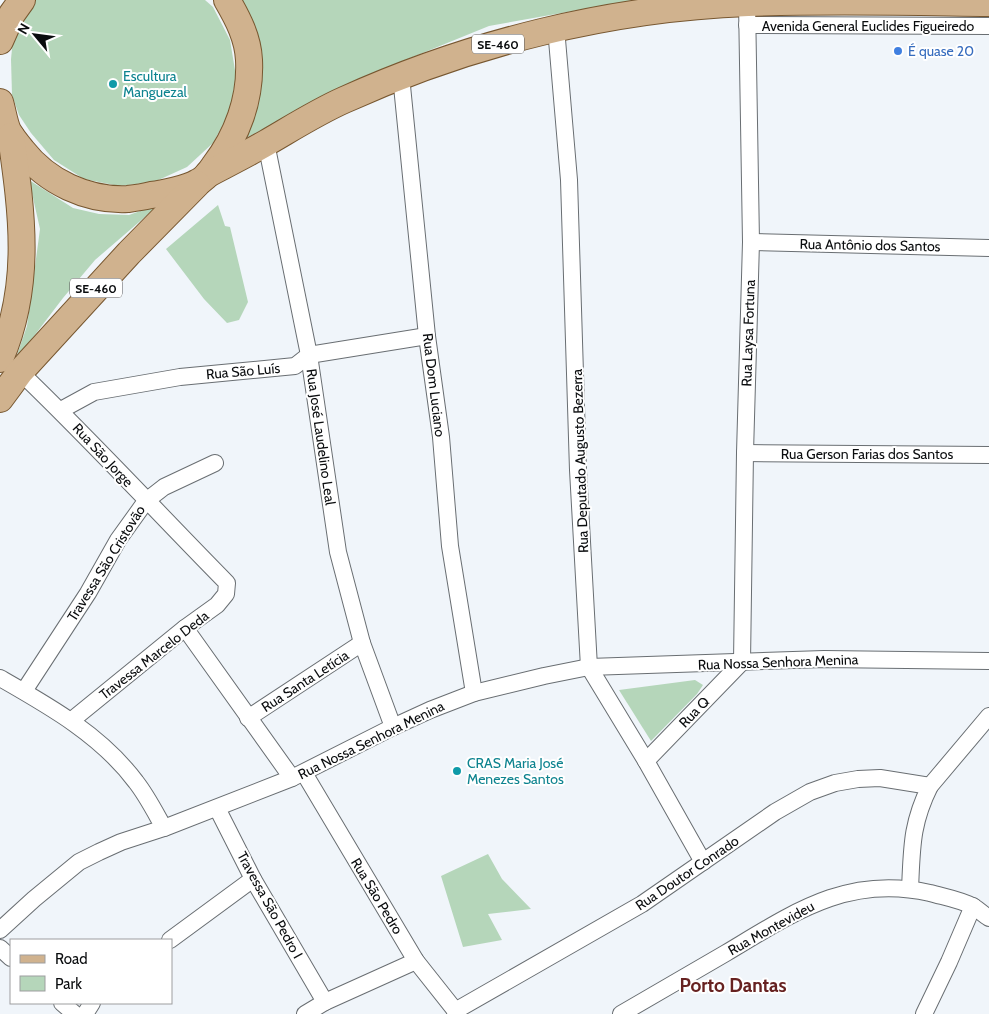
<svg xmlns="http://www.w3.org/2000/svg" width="989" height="1014" viewBox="0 0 989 1014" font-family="Cabin,sans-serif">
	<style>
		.green { fill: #b5d6ba }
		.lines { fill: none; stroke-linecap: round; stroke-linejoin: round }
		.minor-casing { stroke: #696e72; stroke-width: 18 }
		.primary-casing { stroke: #775730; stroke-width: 28 }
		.minor { stroke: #fff; stroke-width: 16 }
		.primary { stroke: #d0b28e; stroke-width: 26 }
		.shop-dot { fill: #3f7fe0; stroke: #fff; stroke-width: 2 }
		.culture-dot { fill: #0f9aa8; stroke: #fff; stroke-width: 2 }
		.labels { text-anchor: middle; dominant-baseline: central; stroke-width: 4; stroke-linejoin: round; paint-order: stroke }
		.shield { fill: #fff; stroke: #545556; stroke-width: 1 }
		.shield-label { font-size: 12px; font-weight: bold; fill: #0a0c0e }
		.street-label { font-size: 14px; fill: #0a0c0e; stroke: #fff }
		.shop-label { font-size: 14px; fill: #366cbe; stroke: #fff; text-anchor: start }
		.culture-label { font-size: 14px; fill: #0d838f; stroke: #fff; text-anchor: start }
		.district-label { font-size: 19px; font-weight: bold; fill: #672221; stroke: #fff }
	</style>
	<rect width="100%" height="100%" fill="#f0f5fa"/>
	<g class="green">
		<path d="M36,0h169l8,7 17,33 6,36 -6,35 -17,32 -26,24 -33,15 -35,4 -35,-7 -30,-19 -23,-27 -12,-18 -7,-20 -1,-36 2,-20 8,-21z"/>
		<path d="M241,0h394l-146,26 -123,50 -120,62 14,-72 -4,-37z"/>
		<path d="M29,180l44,28 26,6 30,1 31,-11 -65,56 -32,38 -48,63 12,-35 13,-97z"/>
		<path d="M218,205l7,21 5,1 18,75 -9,18 -12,3 -23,-24 -38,-50z"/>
		<path d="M695,680l8,5 -6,9 -46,47 -32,-51z"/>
		<path d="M488,854l14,25 29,30 -43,5 14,26 -39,7 -22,-71z"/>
	</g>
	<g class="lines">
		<g class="minor-casing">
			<g id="minor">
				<path d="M747,25l242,1"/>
				<path d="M556,28l13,152 9,290 11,197 57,94 57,101"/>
				<path d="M401,76l26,260 14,101 9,109 24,147"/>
				<path d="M266,143l43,212 29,197 24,91 31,84"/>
				<path d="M751,242l238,6"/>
				<path d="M20,372c71,68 138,141 207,211l-1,11 -9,11 -32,23 -113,92"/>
				<path d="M61,410l33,-18 86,-15 115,-11 14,-11 118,-19"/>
				<path d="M745,453l244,2"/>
				<path d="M185,628l107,150"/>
				<path d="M0,678c49,28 101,57 136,104 11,14 19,30 28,46"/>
				<path d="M24,691l64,-98 30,-53 28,-39 18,-14 51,-24"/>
				<path d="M248,718l114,-75"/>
				<path d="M646,761l96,-99 3,-209 6,-211 -4,-239"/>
				<path d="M304,773l112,188 42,53"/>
				<path d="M217,808l36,71 72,123"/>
				<path d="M910,889c2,-41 1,-65 20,-103l59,-70"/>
				<path d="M0,930l34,-31 45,-37 20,-10 22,-10 43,-14 128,-50 101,-51 37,-17 44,-17 70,-17 45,-9 235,-8 165,2"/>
				<path d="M170,940l83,-61"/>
				<path d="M0,948l11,10"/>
				<path d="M62,1003l13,11"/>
				<path d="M455,1011l187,-107 133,-92 35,-20 25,-9 23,-4 22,-1 50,8"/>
				<path d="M85,1014l7,-11"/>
				<path d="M305,1014l20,-12 91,-41"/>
				<path d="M621,1014c35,-20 70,-41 105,-61 67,-40 122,-79 204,-60 14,4 32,7 44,14 5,3 10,8 15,11"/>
				<path d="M924,1014l25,-52 24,-56"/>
			</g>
		</g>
		<g class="primary-casing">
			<g id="primary">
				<path d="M0,41l12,-27 10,-14"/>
				<path d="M0,102c3,10 4,20 8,29 4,7 9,13 14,19 25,32 65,51 106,49 8,-1 15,-2 23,-4 11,-1 38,-7 47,-13 7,-3 12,-10 16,-16 23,-30 37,-67 35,-106 -1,-22 -11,-41 -22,-60"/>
				<path d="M208,174c19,-10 39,-20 58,-31 26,-15 51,-31 78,-43 126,-57 266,-92 404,-97 80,-3 161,-1 241,0"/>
				<path d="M0,359c32,-75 22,-145 11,-223"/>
				<path d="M0,399l20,-27 109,-119 68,-69"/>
			</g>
		</g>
		<use href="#minor" class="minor"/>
		<use href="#primary" class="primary"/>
	</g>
	<circle class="shop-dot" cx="898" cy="51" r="5"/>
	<g class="culture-dot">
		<circle cx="113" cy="84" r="5"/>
		<circle cx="457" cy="771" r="5"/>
	</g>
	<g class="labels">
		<g class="shield">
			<rect x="472" y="34.5" width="52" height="19" rx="4"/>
			<rect x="70" y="278.5" width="52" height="19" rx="4"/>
		</g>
		<g class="shield-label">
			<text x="498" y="44">SE-460</text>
			<text x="96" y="288">SE-460</text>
		</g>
		<g class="street-label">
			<text x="868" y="26">Avenida General Euclides Figueiredo</text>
			<text transform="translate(870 245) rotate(1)">Rua Antônio dos Santos</text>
			<text transform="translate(748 333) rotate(-88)">Rua Laysa Fortuna</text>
			<text transform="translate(243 371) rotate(-5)">Rua São Luís</text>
			<text transform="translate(434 385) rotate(83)">Rua Dom Luciano</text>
			<text transform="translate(321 437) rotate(82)">Rua José Laudelino Leal</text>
			<text x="867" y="454">Rua Gerson Farias dos Santos</text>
			<text transform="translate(103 455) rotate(47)">Rua São Jorge</text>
			<text transform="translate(580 461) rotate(-92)">Rua Deputado Augusto Bezerra</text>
			<text transform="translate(106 563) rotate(-58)">Travessa São Cristovão</text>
			<text transform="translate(154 655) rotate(-38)">Travessa Marcelo Deda</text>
			<text transform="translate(778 662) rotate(-2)">Rua Nossa Senhora Menina</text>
			<text transform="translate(305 681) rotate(-33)">Rua Santa Letícia</text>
			<text transform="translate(694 712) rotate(-46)">Rua Q</text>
			<text transform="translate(371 740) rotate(-26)">Rua Nossa Senhora Menina</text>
			<text transform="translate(687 873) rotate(-34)">Rua Doutor Conrado</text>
			<text transform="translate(377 896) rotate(59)">Rua São Pedro</text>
			<text transform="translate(270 905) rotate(61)">Travessa São Pedro I</text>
			<text transform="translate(771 928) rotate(-29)">Rua Montevideu</text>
		</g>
		<g class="shop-label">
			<text x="908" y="51">É quase 20</text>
		</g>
		<g class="culture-label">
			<text x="123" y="76">Escultura<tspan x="123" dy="16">Manguezal</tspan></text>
			<text x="467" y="763">CRAS Maria José<tspan x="467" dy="16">Menezes Santos</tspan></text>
		</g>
		<g class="district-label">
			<text x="733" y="985">Porto Dantas</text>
		</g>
	</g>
	<rect x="10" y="939" width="162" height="65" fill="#ffffff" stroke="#9d9e9f"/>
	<rect x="20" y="955" width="25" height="8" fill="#d0b28e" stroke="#9d9e9f"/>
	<text x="55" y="964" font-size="15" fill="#0a0c0e">Road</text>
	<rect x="20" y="976" width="25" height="15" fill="#b5d6ba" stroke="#9d9e9f"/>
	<text x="55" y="989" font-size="15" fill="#0a0c0e">Park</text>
	<g transform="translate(35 35) rotate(299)" stroke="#ffffff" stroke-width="4" paint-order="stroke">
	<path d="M0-4L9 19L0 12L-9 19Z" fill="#0a0c0e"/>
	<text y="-8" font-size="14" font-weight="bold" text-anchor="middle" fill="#0a0c0e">N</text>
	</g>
</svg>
